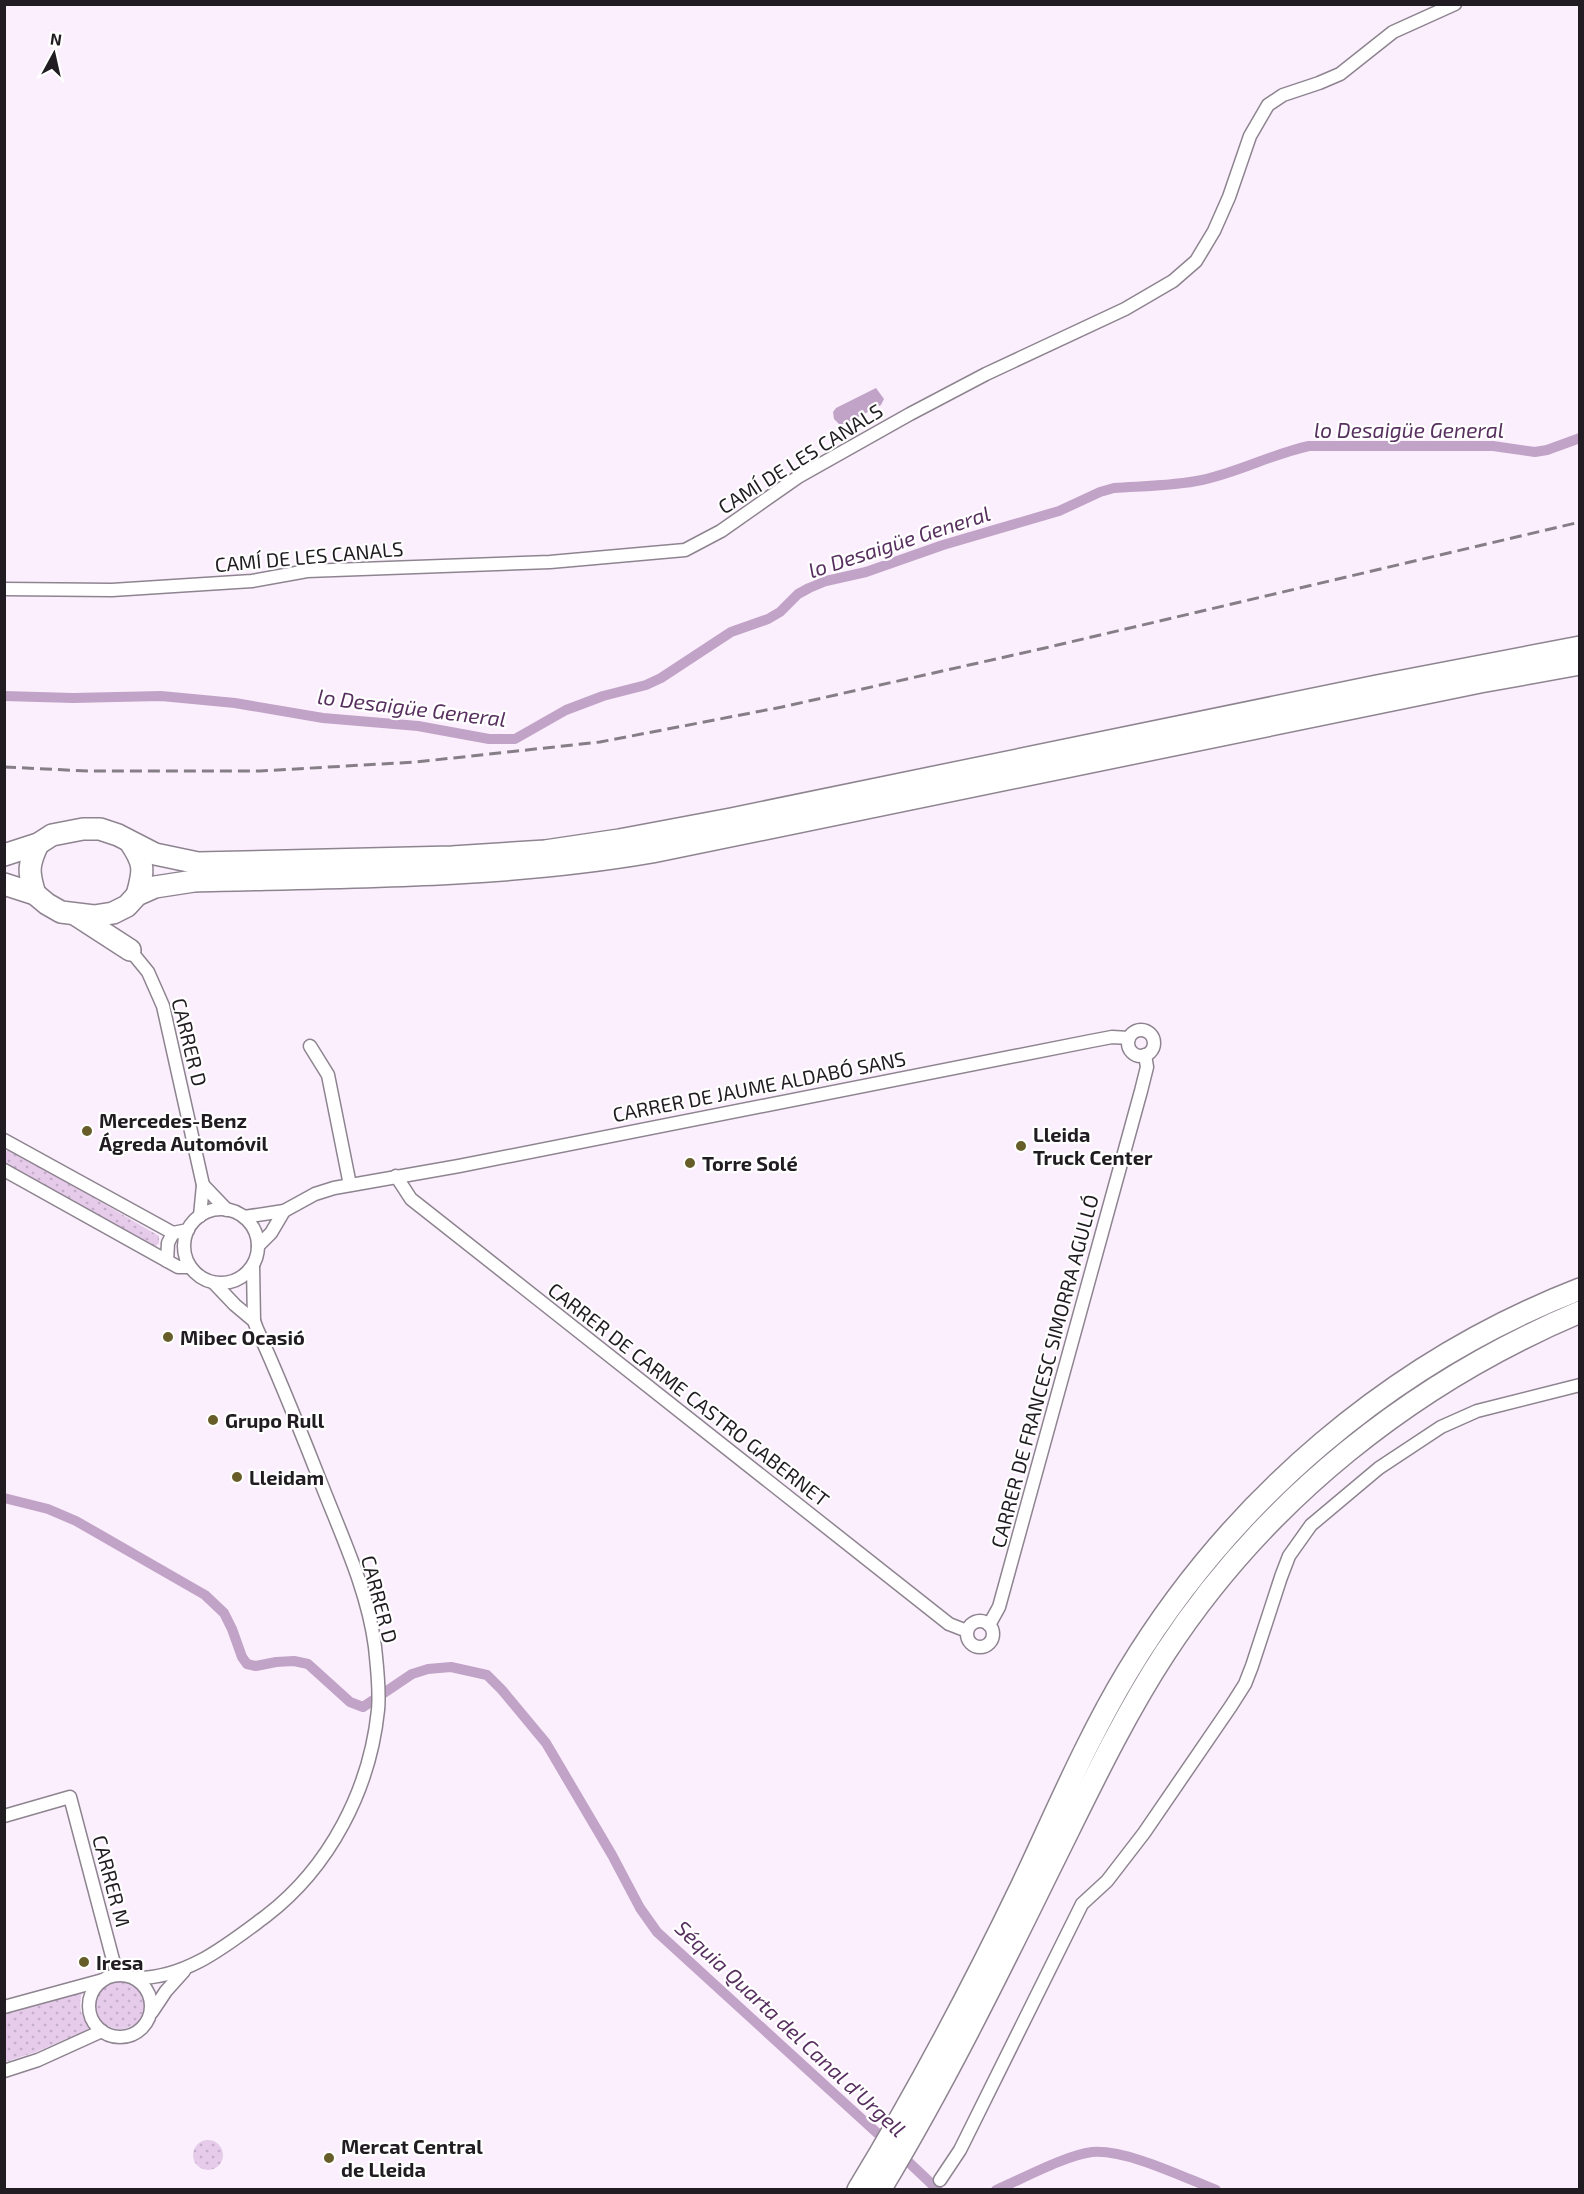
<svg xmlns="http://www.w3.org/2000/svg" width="1584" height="2194" viewBox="0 0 1584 2194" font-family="'Exo 2',sans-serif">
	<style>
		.green { fill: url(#green-dots) }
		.water { fill: #c2a3c8 }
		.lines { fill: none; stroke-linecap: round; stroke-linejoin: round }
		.canal { stroke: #c2a3c8; stroke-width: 10 }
		.street-casing { stroke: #8e8490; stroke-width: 15 }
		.highway-casing { stroke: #8e8490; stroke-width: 24 }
		.street { stroke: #fff; stroke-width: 12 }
		.highway { stroke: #fff; stroke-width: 21 }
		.rail { stroke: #867e87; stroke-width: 3; stroke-dasharray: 12 6; stroke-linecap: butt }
		.poi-dot { fill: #675d29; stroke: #fff; stroke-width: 2 }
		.labels { text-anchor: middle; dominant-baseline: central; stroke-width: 4.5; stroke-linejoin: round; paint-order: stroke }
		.street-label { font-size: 20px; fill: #201c21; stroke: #fff }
		.poi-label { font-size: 20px; font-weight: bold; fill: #201c21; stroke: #fff; text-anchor: start }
		.water-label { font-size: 21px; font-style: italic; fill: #583060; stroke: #fff }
	</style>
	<defs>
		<pattern id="green-dots" width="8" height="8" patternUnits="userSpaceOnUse" patternTransform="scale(1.5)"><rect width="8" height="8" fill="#e6cbeb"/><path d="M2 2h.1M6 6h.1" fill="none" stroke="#c5aec9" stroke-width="1.8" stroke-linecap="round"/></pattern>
	</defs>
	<rect width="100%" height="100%" fill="#fbeffd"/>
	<g class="green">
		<path d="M10,1149l149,87v7l-3,3 -7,-2 -126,-71 -2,4 -16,-11v-14z"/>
		<circle cx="120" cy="2004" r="25"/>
		<path d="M82,1992c-4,14 -1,24 7,37l-53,23 -31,10v-49z"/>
		<circle cx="208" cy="2155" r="15"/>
	</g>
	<path class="water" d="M876,388l8,11 -3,6 -36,19h-6l-5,-5 -1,-7 3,-4z"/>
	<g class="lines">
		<g class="canal">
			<path d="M4,696l69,2 88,-2 74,7 88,15 95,8 71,13h26l51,-29 37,-14 43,-11 15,-7 70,-46 37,-13 12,-7 18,-18 11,-6 17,-7 40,-9 77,-27 116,-34 41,-19 14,-4c29,-2 60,-2 88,-8 37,-8 70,-26 107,-34h184l42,6 12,-2 33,-12"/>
			<path d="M4,1498l44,11 28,12 129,74 19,18 8,16 10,28 5,7 9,2 20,-4 18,-1 14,3 42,38 13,5 49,-33 16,-5 23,-2 36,8 15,15 44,53 66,112 28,53 17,24 230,210"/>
			<path d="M899,2153l39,37"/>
			<path d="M996,2190c26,-11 70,-35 96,-38 34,-3 91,25 124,38"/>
		</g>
		<g class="street-casing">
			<g id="street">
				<path d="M4,589l108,1 140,-9 55,-10 243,-9 135,-12 36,-19 77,-54 112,-63 76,-40 139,-65 48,-28 23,-20 18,-30 15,-34 21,-61 18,-31 15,-10 36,-12 21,-9 53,-42 62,-28"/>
				<path d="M130,950l18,22 15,34 40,179 -3,31"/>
				<circle cx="1141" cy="1043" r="13"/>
				<path d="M310,1046l18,29 22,110"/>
				<path d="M4,1140l169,93 15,-3"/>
				<path d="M4,1170l174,97h12"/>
				<path d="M396,1176l15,23 33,26 505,399 18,7"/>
				<path d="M203,1185l24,25"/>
				<circle cx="221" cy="1246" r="37"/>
				<path d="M244,1217l40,-6 31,-17 19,-6 125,-22 632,-125 21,-4 17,1"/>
				<path d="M258,1246l13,-13 13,-22"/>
				<path d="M167,1261l1,-18 5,-10"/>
				<path d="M253,1266l1,55"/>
				<circle cx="980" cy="1634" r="13"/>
				<path d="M989,1625l10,-18 142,-516 6,-24 -2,-12"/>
				<path d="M4,1816l66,-19 47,178"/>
				<circle cx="120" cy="2006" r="31"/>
				<path d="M135,1978c51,1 92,-33 131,-62 64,-49 104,-127 112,-206 2,-20 -1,-43 -3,-63 -7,-55 -32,-108 -52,-159 -21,-53 -42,-107 -66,-159l-3,-8 -19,-16 -21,-22"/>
				<path d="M4,2007l99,-27"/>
				<path d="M152,2012l14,-21 18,-20"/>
				<path d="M4,2071l34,-11 64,-29"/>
				<path d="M940,2180l20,-30 122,-246 25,-23 37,-48 87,-127 14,-22 7,-18 29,-89 8,-21 22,-31 68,-57 62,-41 36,-16 103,-26"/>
			</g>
		</g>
		<g class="highway-casing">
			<g id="highway">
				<path d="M130,842c15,22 14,28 7,53"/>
				<path d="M4,855l34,-11 14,-9 31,-6h17l18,6 37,19 43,9 254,-6 93,-6 74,-11 112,-21 646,-133 203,-39"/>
				<path d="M4,884l31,10 12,10 14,8 33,4 19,-3 14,-7 10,-11 18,-8 39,-6c153,-4 307,-3 458,-29l828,-170 100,-18"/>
				<path d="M35,894c-7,-22 -7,-29 3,-50"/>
				<path d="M76,915l54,35"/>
				<path d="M858,2190c60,-99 114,-201 164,-305 34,-72 65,-146 106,-214 104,-172 264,-309 452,-382"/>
				<path d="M880,2190c62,-103 115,-210 168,-318 37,-74 72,-150 117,-219 100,-153 247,-270 415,-341"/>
			</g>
		</g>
		<use href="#street" class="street"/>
		<use href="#highway" class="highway"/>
		<path class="rail" d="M4,767l84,4h172l156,-9 184,-20 182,-35 263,-59 535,-126"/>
	</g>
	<g class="poi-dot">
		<circle cx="87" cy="1131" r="6"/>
		<circle cx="1021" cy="1146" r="6"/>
		<circle cx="690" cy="1163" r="6"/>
		<circle cx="168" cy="1337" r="6"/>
		<circle cx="213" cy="1420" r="6"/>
		<circle cx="237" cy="1477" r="6"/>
		<circle cx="84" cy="1962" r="6"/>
		<circle cx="329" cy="2158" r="6"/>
	</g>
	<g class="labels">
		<g class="street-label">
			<text transform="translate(800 458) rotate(-32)">CAMÍ DE LES CANALS</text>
			<text transform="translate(309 556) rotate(-5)">CAMÍ DE LES CANALS</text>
			<text transform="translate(190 1042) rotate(76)">CARRER D</text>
			<text transform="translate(759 1086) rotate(-11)">CARRER DE JAUME ALDABÓ SANS</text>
			<text transform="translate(1044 1371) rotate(-75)">CARRER DE FRANCESC SIMORRA AGULLÓ</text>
			<text transform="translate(689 1394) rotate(38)">CARRER DE CARME CASTRO GABERNET</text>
			<text transform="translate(380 1599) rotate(75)">CARRER D</text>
			<text transform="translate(112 1881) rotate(75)">CARRER M</text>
		</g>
		<g class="poi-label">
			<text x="99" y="1120">Mercedes-Benz<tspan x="99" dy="23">Ágreda Automóvil</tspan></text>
			<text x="1033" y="1134">Lleida<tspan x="1033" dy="23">Truck Center</tspan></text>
			<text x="702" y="1163">Torre Solé</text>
			<text x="180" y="1337">Mibec Ocasió</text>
			<text x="225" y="1420">Grupo Rull</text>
			<text x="249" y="1477">Lleidam</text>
			<text x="96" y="1962">Iresa</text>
			<text x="341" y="2146">Mercat Central<tspan x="341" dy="23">de Lleida</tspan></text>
		</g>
		<g class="water-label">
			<text x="1409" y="429">lo Desaigüe General</text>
			<text transform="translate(899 541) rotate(-18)">lo Desaigüe General</text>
			<text transform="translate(412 707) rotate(7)">lo Desaigüe General</text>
			<text transform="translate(791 2028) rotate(43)">Séquia Quarta del Canal d'Urgell</text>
		</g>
	</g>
	<rect width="1584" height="2194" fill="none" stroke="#201c21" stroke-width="12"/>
	<g transform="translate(54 54) rotate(8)" stroke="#ffffff" stroke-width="4.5" paint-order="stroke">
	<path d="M0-4.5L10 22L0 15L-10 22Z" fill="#201c21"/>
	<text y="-9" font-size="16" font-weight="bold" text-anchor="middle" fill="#201c21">N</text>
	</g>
</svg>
